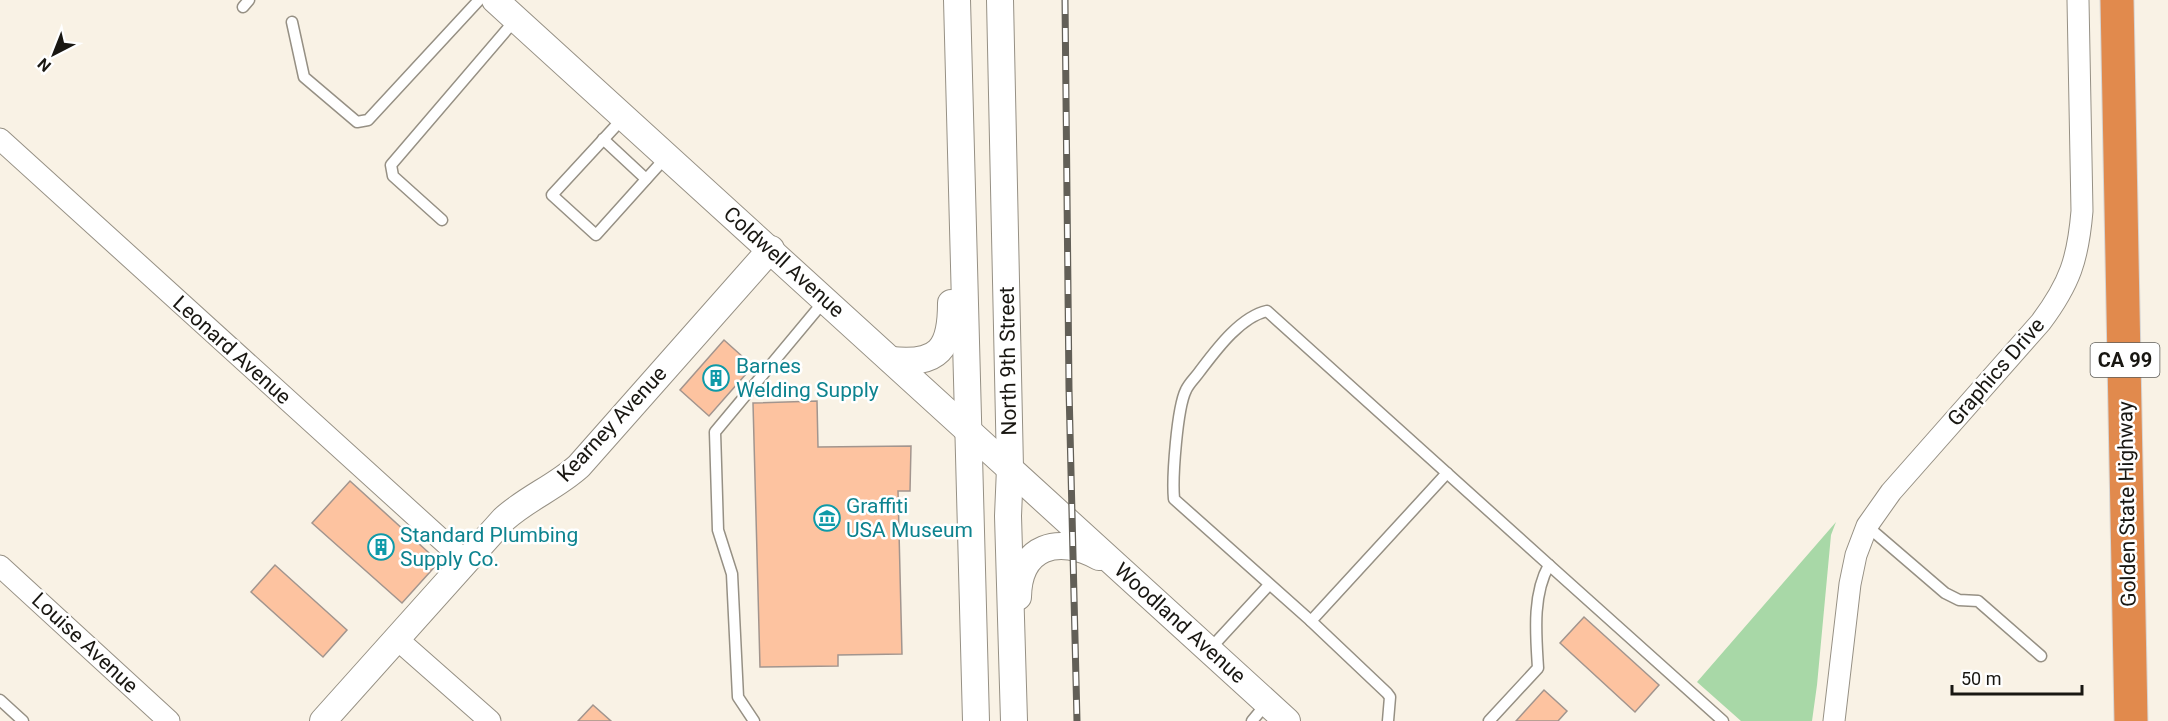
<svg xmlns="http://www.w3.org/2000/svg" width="2168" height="721" viewBox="0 0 2168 721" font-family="Roboto,sans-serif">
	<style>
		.green { fill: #a8d8a7 }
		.building { fill: #fdc3a0; stroke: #a2958e; stroke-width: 1.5 }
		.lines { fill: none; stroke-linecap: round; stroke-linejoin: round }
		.service-casing { stroke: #969084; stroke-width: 13 }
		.minor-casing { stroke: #969084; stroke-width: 23 }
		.tertiary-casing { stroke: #969084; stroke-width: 28 }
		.motorway-casing { stroke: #d6d5d4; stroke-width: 35 }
		.service { stroke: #fff; stroke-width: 10 }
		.minor { stroke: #fff; stroke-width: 21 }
		.tertiary { stroke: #fff; stroke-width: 26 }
		.motorway { stroke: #e18a4d; stroke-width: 33 }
		.rail-casing { stroke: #625f57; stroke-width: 7 }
		.rail { stroke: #fff; stroke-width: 4.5; stroke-dasharray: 14; stroke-linecap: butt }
		.labels { text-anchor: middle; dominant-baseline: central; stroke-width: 5; stroke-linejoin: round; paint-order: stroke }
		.shield { fill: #fff; stroke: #5e5d59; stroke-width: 1.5 }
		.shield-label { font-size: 20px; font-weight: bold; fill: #191712 }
		.street-label { font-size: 21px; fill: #191712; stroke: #fff }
		.culture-label { font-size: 21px; fill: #0d838f; stroke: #fff; text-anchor: start }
	</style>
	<rect width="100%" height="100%" fill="#f9f2e5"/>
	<path class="green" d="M1836,522l-5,13 -14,150 -5,36h-71l-44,-39z"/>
	<g class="building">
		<path d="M724,340l29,26 -44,50 -29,-26z"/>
		<path d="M817,401l1,46 93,-1 -1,45h-12l4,163 -64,1v11l-78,1 -7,-264z"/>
		<path d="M350,481l89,81 -37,41 -90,-80z"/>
		<path d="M275,565l72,65 -24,27 -72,-65z"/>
		<path d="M1584,617l75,68 -24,27 -75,-69z"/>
		<path d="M1544,690l23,21 -9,10h-42z"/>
		<path d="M593,705l18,16h-33z"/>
	</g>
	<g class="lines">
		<g class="service-casing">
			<g id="service">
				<path d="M243,7l6,-7"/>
				<path d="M292,22l12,55 53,45 11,-2 111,-120"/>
				<path d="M624,117l-72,78 44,40 71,-79"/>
				<path d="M603,139l43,40"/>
				<path d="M442,220l-49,-44 -2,-11 125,-146"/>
				<path d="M1867,526l78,67 14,7 19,1 63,55"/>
				<path d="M1311,621l136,-148"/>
				<path d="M1209,650l60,-65"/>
				<path d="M0,700l23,21"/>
				<path d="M754,721l-16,-24 -6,-123 -14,-44 -3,-98 110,-132"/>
				<path d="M1252,721l15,-18"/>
				<path d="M1388,721l2,-24 -3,-4 -76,-72 -137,-122c-2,-21 3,-91 12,-109 3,-7 10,-13 14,-19 16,-21 40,-54 67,-60l282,254"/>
				<path d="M1489,721l49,-53c-2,-33 -6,-73 11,-103l174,156"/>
			</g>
		</g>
		<g class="minor-casing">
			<g id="minor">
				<path d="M0,139l465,422"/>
				<path d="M0,566l169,155"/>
				<path d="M397,639l93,82"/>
				<path d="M1834,721l16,-137 6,-29 11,-29 24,-34 150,-170c29,-39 37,-63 41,-111l-4,-211"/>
			</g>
		</g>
		<g class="tertiary-casing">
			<g id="tertiary">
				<path d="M495,0l792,721"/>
				<path d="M957,0l19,721"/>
				<path d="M1000,0l10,468 -2,48 6,205"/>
				<path d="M891,360c48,5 60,-11 60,-57"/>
				<path d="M1018,597c1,-52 41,-62 81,-40"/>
				<path d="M323,721l181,-202c23,-21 52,-32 75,-53l192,-217"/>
			</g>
		</g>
		<g class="motorway-casing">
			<path id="motorway" d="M2117,0l14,721"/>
		</g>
		<use href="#service" class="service"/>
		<use href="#minor" class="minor"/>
		<use href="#tertiary" class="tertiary"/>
		<use href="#motorway" class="motorway"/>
		<g class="rail-casing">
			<path id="rail" d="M1065,0l4,389 8,332"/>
		</g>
		<use href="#rail" class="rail"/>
	</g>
	<defs>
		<g id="building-ring" transform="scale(1.35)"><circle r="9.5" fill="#fff" stroke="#0f9aa8" stroke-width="1.5"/><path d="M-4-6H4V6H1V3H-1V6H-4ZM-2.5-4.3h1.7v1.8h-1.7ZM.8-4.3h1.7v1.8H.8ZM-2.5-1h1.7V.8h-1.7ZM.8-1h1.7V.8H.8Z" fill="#0f9aa8"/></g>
		<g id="museum-ring" transform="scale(1.35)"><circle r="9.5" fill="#fff" stroke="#0f9aa8" stroke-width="1.5"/><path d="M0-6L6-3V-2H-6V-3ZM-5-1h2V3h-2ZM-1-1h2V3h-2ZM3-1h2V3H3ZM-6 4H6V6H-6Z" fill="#0f9aa8"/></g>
	</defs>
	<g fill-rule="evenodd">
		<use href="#building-ring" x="716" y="378"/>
		<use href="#museum-ring" x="827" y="518"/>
		<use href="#building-ring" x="381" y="547"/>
	</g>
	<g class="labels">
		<rect class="shield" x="2090.5" y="343" width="69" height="34" rx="4.5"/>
		<g class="shield-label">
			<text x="2125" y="360">CA 99</text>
		</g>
		<g class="street-label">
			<text transform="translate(784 262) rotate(42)">Coldwell Avenue</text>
			<text transform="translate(232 350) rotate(42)">Leonard Avenue</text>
			<text transform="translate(1008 361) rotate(-91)">North 9th Street</text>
			<text transform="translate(1996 372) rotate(-49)">Graphics Drive</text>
			<text transform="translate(612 424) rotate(-47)">Kearney Avenue</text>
			<text transform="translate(2127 504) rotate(-91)">Golden State Highway</text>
			<text transform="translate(1180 623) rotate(42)">Woodland Avenue</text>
			<text transform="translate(85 643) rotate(43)">Louise Avenue</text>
		</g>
		<g class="culture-label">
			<text x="736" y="366">Barnes<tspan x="736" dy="24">Welding Supply</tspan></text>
			<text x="846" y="506">Graffiti<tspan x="846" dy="24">USA Museum</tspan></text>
			<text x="400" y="535">Standard Plumbing<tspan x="400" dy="24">Supply Co.</tspan></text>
		</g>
	</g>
	<g transform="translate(54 54) rotate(222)" stroke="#ffffff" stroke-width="4.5" paint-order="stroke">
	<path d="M0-4.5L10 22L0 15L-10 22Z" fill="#191712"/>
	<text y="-9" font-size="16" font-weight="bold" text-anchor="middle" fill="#191712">N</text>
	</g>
	<path d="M1952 685v9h130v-9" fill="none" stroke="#191712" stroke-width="3"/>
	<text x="1961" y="685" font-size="18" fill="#191712" stroke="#ffffff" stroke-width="4.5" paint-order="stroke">50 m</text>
</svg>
